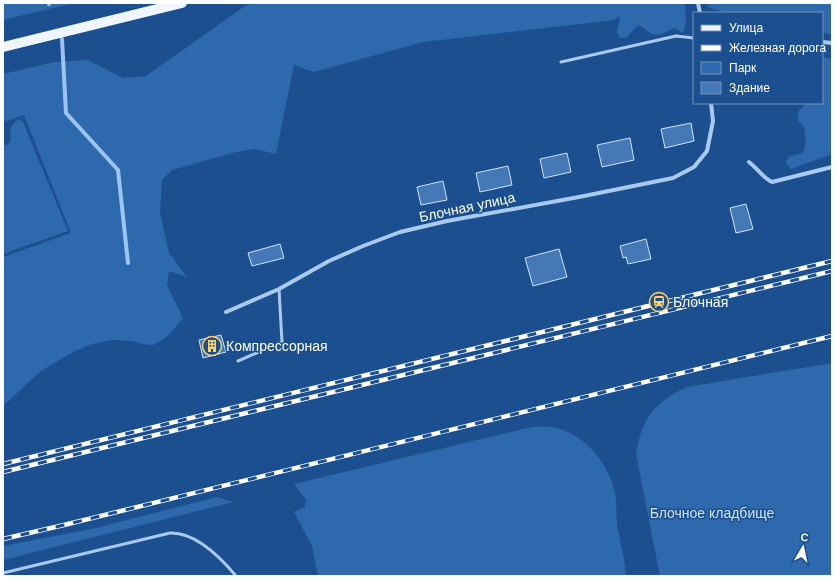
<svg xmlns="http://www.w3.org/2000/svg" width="835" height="579" viewBox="0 0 835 579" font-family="Arial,sans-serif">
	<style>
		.green { fill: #2e69ad }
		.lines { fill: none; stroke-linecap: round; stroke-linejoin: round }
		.stream { stroke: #9cc4f0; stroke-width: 4 }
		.building { fill: #4478b7; stroke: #cfe3fa }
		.lane { stroke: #a9c9ee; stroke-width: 3 }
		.street { stroke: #a9c9ee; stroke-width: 4 }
		.primary { stroke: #f0f6ff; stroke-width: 10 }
		.rail-casing { stroke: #fff; stroke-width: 4.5 }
		.rail { stroke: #1b4f8f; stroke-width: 3; stroke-dasharray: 9; stroke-linecap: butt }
		.labels { text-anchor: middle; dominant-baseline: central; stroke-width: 3; stroke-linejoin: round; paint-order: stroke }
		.street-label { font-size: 14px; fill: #fff; stroke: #1b4f8f }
		.poi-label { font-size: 14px; fill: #fff; stroke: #1b4f8f; text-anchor: start }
		.park-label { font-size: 14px; fill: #cfe3fa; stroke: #1b4f8f }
	</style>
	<rect width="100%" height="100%" fill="#1b4f8f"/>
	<g class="green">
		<path d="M3,3h71l-71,17z"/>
		<path d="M254,3h431l1,20 -3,10 -9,-5c-6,3 -16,9 -22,6 -6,-3 -8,-7 -14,-9l-12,13h-6l-3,-6 3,-16 -6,4 -191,22 -109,30 -20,-7 -18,89 -21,-5 -19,3 -64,18 -10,10 -2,33 9,40 18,24 -18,-6 -2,14 16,33 -16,19 -14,8 -11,-1 -9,-3 -21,-1 -20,4 -19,8 -32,19 -38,35v-149l68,-24 -47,-118 -21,7v-48l52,-12 33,-2 35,18 23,-2 99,-70z"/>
		<path d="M707,3h125v31l-10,-1v-20h-96l-18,-6z"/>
		<path d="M822,57l10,2v95l-41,15 -5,-6 2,-6 15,-4 3,-10 -2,-16 -6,-6v-9l8,-9h16z"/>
		<path d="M19,119l4,3 45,109 -65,23v-108l5,-2 3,-4c-1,-10 -2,-15 8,-21z"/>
		<path d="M832,363v213h-172l-24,-122c5,-34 19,-53 51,-67z"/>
		<path d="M532,427c7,0 15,-1 21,0 31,7 52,32 61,61 3,11 2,25 3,37 3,17 8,33 9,51h-308l-6,-30 -18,-34 11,-5 1,-7 -12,-16z"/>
		<path d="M217,497l16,5 -230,58v-14l93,-18z"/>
	</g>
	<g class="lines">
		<g class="stream">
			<path d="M49,3v1"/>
			<path d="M62,39l4,74 52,57 10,93"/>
		</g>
	</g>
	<g class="building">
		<path d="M691,123l3,18 -29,7 -4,-19z"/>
		<path d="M630,138l4,22 -32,7 -5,-22z"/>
		<path d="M567,153l4,19 -27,6 -4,-19z"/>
		<path d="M508,166l4,19 -32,7 -4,-19z"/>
		<path d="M443,181l4,19 -26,5 -4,-18z"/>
		<path d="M746,204l7,25 -17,4 -6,-25z"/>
		<path d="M646,239l5,20 -23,5 -2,-7 -3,1 -3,-12z"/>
		<path d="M280,244l4,14 -32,8 -4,-13z"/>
		<path d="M559,249l8,28 -34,9 -8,-28z"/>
		<path d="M221,335l5,17 -23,6 -4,-18z"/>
	</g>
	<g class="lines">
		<g class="lane">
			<path d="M561,62l115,-26 18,2"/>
			<path d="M238,361l44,-19 -3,-53"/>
			<path d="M3,573l167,-40c26,-1 51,25 66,43"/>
		</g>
		<g class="street">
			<path d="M698,3l2,10"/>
			<path d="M822,42l10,1"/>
			<path d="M749,162c8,6 14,16 23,20l60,-15"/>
			<path d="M226,312l53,-23 50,-28 34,-15 37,-14 47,-11 132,-24 94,-19 21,-11 13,-16 6,-30 -2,-18"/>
		</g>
		<path class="primary" d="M3,47l179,-44"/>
		<g class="rail-casing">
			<g id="rail">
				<path d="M3,464l829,-203"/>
				<path d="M3,472l829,-201"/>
				<path d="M3,539l61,-14 768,-189"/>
			</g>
		</g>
		<use href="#rail" class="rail"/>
	</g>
	<defs>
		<g id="station-ring" transform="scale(1)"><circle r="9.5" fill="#1b4f8f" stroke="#ffd166" stroke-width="1.5"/><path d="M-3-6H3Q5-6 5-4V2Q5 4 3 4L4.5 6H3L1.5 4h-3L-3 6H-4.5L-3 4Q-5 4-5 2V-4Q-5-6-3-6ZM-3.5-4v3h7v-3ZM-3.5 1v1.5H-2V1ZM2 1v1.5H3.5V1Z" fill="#ffd166"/></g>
		<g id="building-ring" transform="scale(1)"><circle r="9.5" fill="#1b4f8f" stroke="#ffd166" stroke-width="1.5"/><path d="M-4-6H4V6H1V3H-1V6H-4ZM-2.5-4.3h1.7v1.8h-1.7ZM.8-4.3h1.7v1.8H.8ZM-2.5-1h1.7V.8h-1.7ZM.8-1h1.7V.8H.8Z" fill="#ffd166"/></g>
	</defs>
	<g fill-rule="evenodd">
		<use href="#station-ring" x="659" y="302"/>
		<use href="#building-ring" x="212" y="346"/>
	</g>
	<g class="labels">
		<g class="street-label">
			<text transform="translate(467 207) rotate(-12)">Блочная улица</text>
		</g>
		<g class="poi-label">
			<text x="673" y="302">Блочная</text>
			<text x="226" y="346">Компрессорная</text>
		</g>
		<g class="park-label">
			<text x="712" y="513">Блочное кладбище</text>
		</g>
	</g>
	<rect width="835" height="579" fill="none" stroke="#ffffff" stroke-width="8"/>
	<rect x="693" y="12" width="130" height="92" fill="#1b4f8f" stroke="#7695bc"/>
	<rect x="701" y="25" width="20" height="6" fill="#f0f6ff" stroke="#7695bc"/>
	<text x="729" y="32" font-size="12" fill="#ffffff">Улица</text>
	<rect x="701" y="45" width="20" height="6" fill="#ffffff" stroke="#7695bc"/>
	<text x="729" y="52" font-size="12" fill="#ffffff">Железная дорога</text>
	<rect x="701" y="62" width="20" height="12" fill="#2e69ad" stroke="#7695bc"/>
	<text x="729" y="72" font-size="12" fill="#ffffff">Парк</text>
	<rect x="701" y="82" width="20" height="12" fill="#4478b7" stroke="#7695bc"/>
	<text x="729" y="92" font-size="12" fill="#ffffff">Здание</text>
	<g transform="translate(803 547) rotate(9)" stroke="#1b4f8f" stroke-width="3" paint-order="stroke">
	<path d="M0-3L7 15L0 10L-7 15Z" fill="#ffffff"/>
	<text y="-6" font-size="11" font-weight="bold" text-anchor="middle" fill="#ffffff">С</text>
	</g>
</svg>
